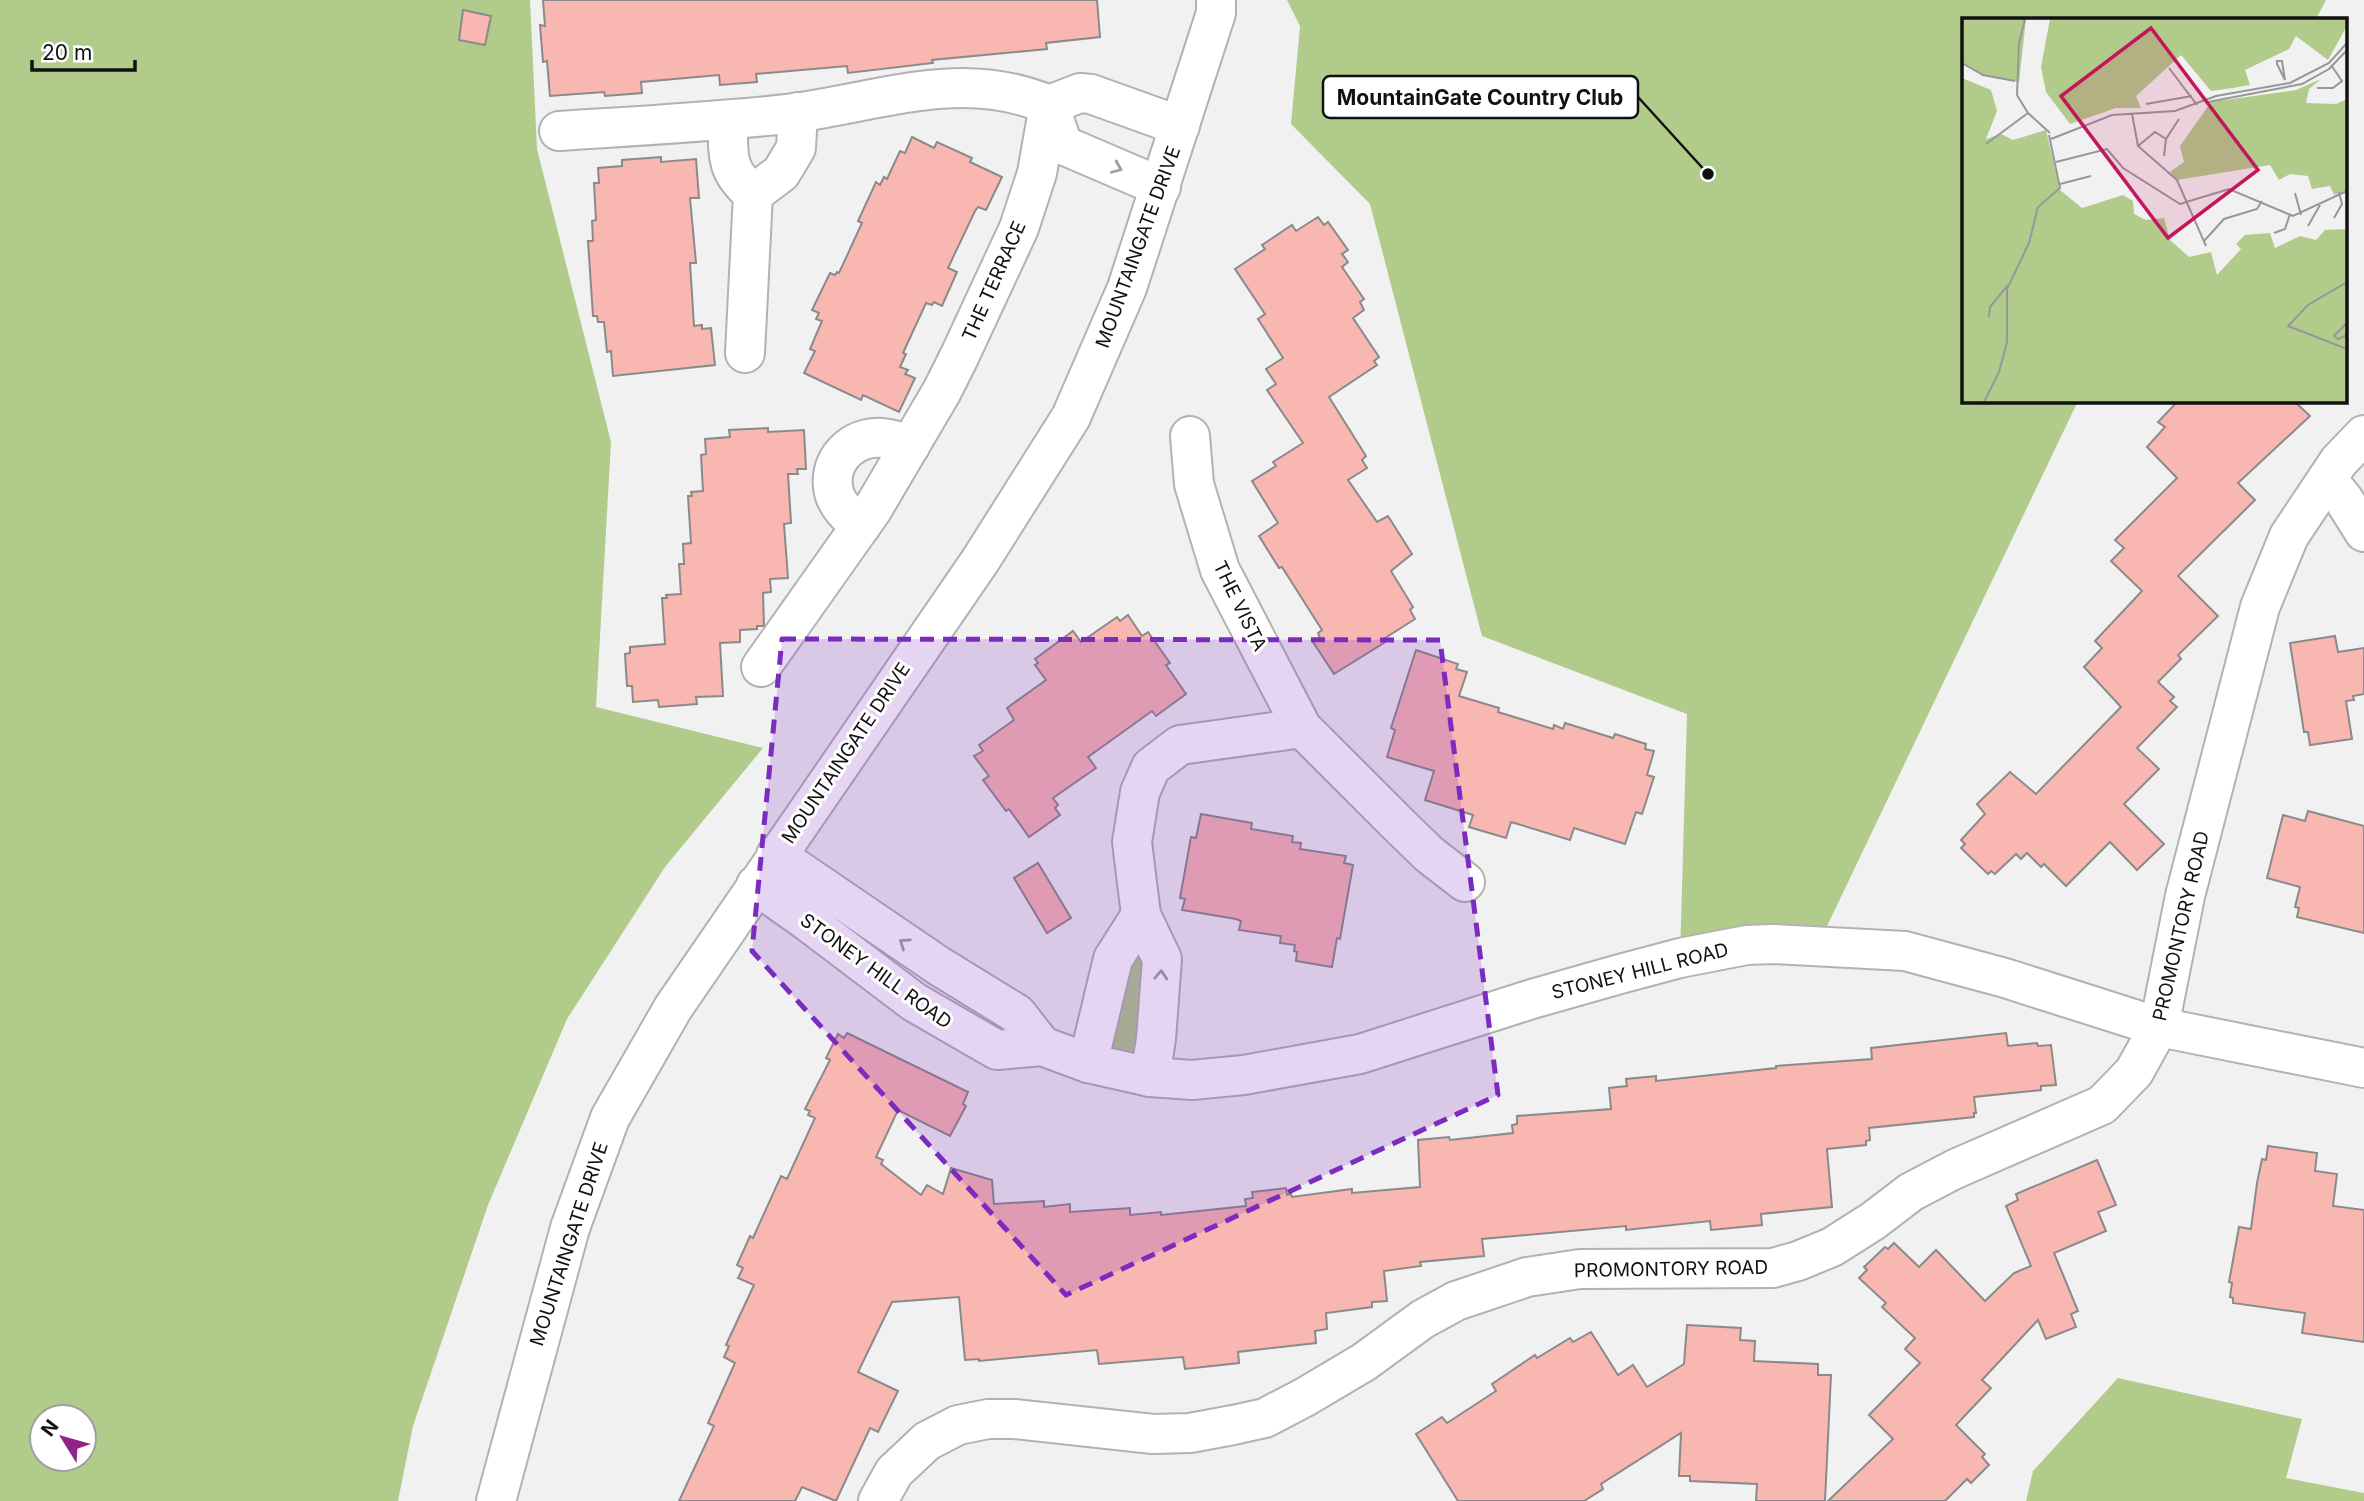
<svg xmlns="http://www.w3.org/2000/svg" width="2364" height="1501" viewBox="0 0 2364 1501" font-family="Inter,sans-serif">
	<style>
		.green { fill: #b1cb8b; fill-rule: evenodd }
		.building { fill: #f8b7b1; stroke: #8b8a8a; stroke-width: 2 }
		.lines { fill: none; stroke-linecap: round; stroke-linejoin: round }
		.minor-casing { stroke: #b2b2b3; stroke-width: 42 }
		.minor { stroke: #fff; stroke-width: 38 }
		.oneway { stroke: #a0a0a0 }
		.marked { fill: #7b2cbf; fill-opacity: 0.2; stroke: #7b2cbf; stroke-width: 5; stroke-dasharray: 14 9; stroke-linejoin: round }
		.labels { text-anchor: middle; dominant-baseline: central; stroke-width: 6; stroke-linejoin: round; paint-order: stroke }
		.street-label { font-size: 19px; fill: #111; stroke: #fff }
		.inset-road { fill: none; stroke: #979798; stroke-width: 2 }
		.view { fill: #c2185b; fill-opacity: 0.15; stroke: #c2185b; stroke-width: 3.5 }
		.inset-edge { fill: none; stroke: #111; stroke-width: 3.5 }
		.leader { fill: none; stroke: #111; stroke-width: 2.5 }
		.callout-dot { fill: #111; stroke: #fff; stroke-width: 2.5 }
		.callout { fill: #fff; stroke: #111; stroke-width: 2.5 }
		.callout-label { font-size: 21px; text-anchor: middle; font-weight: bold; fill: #111 }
	</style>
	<rect width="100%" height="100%" fill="#f1f1f2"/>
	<g class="green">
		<path d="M0,0h530l7,149 74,293 -15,265 167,41 -98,119 -98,152 -79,186 -75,221 -15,75h-398zM42,1417h42v42h-42z"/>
		<path d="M1287,0h1039l-10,19h-353v382h115l-260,544 -138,13 7,-244 -205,-78 -112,-432 -79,-80 9,-98z"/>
		<path d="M1141,915l9,162 -62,-14z"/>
		<path d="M2118,1378l184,41 -16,59 78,15v8h-338l7,-30z"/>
	</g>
	<g class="building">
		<path d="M543,0h554l3,37 -54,6 1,6 -115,11 1,3 -85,10 -1,-7 -91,8 1,8 -37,3 -1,-10 -78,7 1,11 -37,3 -1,-4 -54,4 -3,-35 -4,1 -3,-37 5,1z"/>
		<path d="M463,10l28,6 -6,29 -26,-5z"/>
		<path d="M912,137l22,11 3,-6 35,16 -2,4 32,15 -16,33 -8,-3 -3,4 -27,57 9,4 -15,34 -8,-4 -2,3 -6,-2 -23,50 3,1 -6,13 8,3 -3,4 10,4 -16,34 -36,-17 -2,5 -57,-27 11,-22 -5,-2 12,-28 -6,-2 3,-6 -7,-3 18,-37 5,2 2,-3 2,1 23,-50 -4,-2 18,-39 4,3 4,-8 3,2 13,-28 5,2z"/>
		<path d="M661,157v5l35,-3 3,39h-9l6,65h-6l4,63 8,-1v4l9,-1 4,37 -102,11 -2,-25 -4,1 -3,-30h-6l-1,-6h-4l-5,-75h5l-1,-20 4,-1 -2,-37h5l-1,-15 24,-2v-6z"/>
		<path d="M1318,217l6,8 4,-3 20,28 -6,4 6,8 -6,5 22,32 -4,3 4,8 -11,8 26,39 -5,4 3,4 -48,32 37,59 -4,4 5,8 -19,12 29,42 11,-6 24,38 -21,17 22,36 -3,3 5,9 -33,21 5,1 -53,33 -21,-32 7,-4 -2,-5 4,-3 -40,-63 -3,1 -20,-32 19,-13 -26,-42 24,-15 -3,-4 30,-19 -36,-53 9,-6 -10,-15 17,-11 -25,-39 7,-5 -30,-45 30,-20 -3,-4 30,-20 4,6z"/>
		<path d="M2178,401h116l16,15 -72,67 17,17 -77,76 40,40 -40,39 3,4 -23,23 16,15 -4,4 7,6 -40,41 22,21 -35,35 40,40 -27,26 -27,-28 -44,44 -22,-22 -3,3 -14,-14 -6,6 -5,-5 -21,20 -4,-3 -3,3 -27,-26 4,-4 -4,-4 24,-26 -8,-10 33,-32 26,22 85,-87 -37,-40 18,-19 -7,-7 47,-50 -31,-30 13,-13 -9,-8 62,-62 -30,-31 18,-20 -7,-5z"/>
		<path d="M768,428v4l36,-2 2,39h-9l1,5h-10l3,49 -7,1 4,54 -18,1 1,13 -8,1 1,33h-7v3l-17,1v12l-20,1 3,53 -27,1 1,7 -38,3 -1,-7 -25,2 -1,-16h-5l-2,-32 5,-1v-6l35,-3 -3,-46h5l-1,-3 15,-1 -2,-30h5l-1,-20 8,-1 -3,-47h4l-1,-4 12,-1 -2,-36 5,-1 -1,-15 25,-2 -1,-7z"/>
		<path d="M1128,615l14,21 6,-4 22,31 -4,2 20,29 -30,22 -4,-5 -64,46 8,11 -43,30 5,7 -3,3 5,7 -31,22 -20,-28 -3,2 -23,-31 6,-4 -15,-20 9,-5 -4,-6 35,-25 -7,-12 39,-28 -11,-15 3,-2 -3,-4 38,-28 8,11 36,-25 3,4z"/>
		<path d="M2335,636l3,16 26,-4v46l-11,2 1,4 -8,1 6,38 -42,6 -2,-13h-4l-14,-89z"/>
		<path d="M1416,650l42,14 -2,5 11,3 -8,24 40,12 -1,4 55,17 1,-4 9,4 2,-6 48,15 2,-4 31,10 -1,5 9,2 -7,24 7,2 -12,37 -6,-2 -11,32 -51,-16 -4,12 -59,-18 -5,16 -37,-11 4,-12 -48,-15 9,-29 -47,-14 8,-27 -4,-2z"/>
		<path d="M2308,811l56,15v107l-67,-16 2,-9 -4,-1 5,-20 -33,-9 16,-63 22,6z"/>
		<path d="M1201,814l51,9 -1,6 42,7 -1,6 9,1 -1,6 46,7 -2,7 9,2 -13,74 -3,-1 -5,29 -36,-6 1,-9 -3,-1 1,-6 -15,-2 1,-7 -42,-6 2,-9 -5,-2 -54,-9 3,-11 -5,-1 11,-61 5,1z"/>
		<path d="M1038,863l33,55 -24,15 -33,-55z"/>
		<path d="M847,1033l121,59 -5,12 3,2 -16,30 -52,-26 -22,47 7,3 -2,4 40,31 6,-10 16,9 8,-26 41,12 2,24 50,-3v6l26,-3v8l60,-4v7l31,-3v3l85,-9 -1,-7 8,-1 -1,-6 34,-4 1,7 4,-1 1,3 60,-8v4l68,-6 -2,-47 31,-3 1,3 63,-7 -1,-8 5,-1v-8l94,-7 -2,-21 18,-2 -1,-7 30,-3v5l120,-13v-2l96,-7 -1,-11 135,-15 2,13 29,-3 1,3 13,-1 5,40 -15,1v4l-67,7 2,16h-2v4l-105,11 1,12 -4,1v4l-39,4 5,58 -71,7 1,11 -51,5 -1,-9 -84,9v-4l-144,13 2,17 -64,6 1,4 -37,5 3,30 -15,1v5l-46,6 1,16 -12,2 1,12 -78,9 1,11 -54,6 -2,-12 -84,7 -2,-14 -118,11v-2l-14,1 -6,-63 -67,5 -34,70 40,19 -20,41 -8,-4 -34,73 -34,-14 -7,14h-116l35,-75 -6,-3 27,-60 -11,-6 5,-11 -3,-1 28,-60 -16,-7 5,-10 -6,-3 13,-29 3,2 28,-62 6,3 28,-61 -7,-3 2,-4 -5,-2 25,-49 -4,-2 12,-24 6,4z"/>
		<path d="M2268,1146l49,7 -2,18 22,3 -4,32 31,4v132l-62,-9 3,-20 -72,-10v-5l-3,-1 2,-14 -3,-1 10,-55 12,2 6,-46 5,-24 4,1z"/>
		<path d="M2097,1160l19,45 -18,7 8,19 -52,22 24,58 -7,3 5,13 -30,12 -8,-19 -56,60 9,8 -35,37 29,29 -3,3 7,8 -18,18 -4,-4 -22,22h-117l65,-62 -24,-24 51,-52 -15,-14 10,-11 -33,-31 4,-4 -27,-25 8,-8 -3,-3 21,-20 3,2 6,-6 25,24 17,-17 49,51 29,-28 17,-7 -25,-60 12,-6 -2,-6z"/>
		<path d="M1687,1325l54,3 -1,12 15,1 -1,20 64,3v11h13l-6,126h-69l1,-17 -67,-3v-5h-11l2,-43 -80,51 2,5 -19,12h-126l-42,-67 26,-17 5,6 49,-32 -4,-7 43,-29 2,3 33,-20 3,4 18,-10 27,43 15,-10 14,22 37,-23z"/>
	</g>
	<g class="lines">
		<g class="minor-casing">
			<g id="minor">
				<path d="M1049,105l14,40 98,42"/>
				<path d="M728,121c0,34 -3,49 25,73"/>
				<path d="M559,131c77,-5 153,-9 228,-17 90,-11 173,-47 262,-9l31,-12 11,1 89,32"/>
				<path d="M745,353l8,-159 28,-21 15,-25 2,-36"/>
				<path d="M1190,436l4,48 26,86 82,158 99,99 29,28 35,27"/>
				<path d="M2327,479l17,21 20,32"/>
				<path d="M861,526c-13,-10 -26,-22 -28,-39 -4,-32 26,-55 56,-48 7,1 14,4 21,7"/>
				<path d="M761,667l111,-157 70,-119 18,-36 59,-127 18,-55 12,-68"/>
				<path d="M776,855l163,111 78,48 25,32"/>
				<path d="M756,885l51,36 107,81 83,48 45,-4 46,17 62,14 42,3 52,-5 116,-21 172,-55 88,-25 60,-16 67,-13 27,-1 131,7 100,27 154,49 205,41"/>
				<path d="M1088,1063l25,-104 28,-44"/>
				<path d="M1150,1077l6,-38 6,-80 -21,-44 -9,-73 8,-50 11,-25 29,-22 122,-17"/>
				<path d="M496,1501l74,-273 40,-110 63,-110 307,-447 91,-144 56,-129 89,-275v-13"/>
				<path d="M878,1501l16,-29 33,-31 31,-16 30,-6h26l139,15 37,-1 43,-8 32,-7 40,-21 59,-35 59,-43 33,-18 71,-24 53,-8 193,-1 25,-7 34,-14 41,-26 38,-29 44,-23 147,-64 32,-33 25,-45 26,-131 75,-289 29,-71 50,-75 25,-26"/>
			</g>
		</g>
		<use href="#minor" class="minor"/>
	</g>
	<defs><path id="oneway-chevron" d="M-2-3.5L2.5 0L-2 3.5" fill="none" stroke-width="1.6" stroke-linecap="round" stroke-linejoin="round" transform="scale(1.75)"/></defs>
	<g class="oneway">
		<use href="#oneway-chevron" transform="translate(1117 168) rotate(23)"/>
		<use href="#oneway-chevron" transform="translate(904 943) rotate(-146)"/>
		<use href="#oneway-chevron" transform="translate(1161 975) rotate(-86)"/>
	</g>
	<path class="marked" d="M782,639l658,1 58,455 -432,200 -314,-344z"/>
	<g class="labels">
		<g class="street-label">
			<text transform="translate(1138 247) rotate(-70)">MOUNTAINGATE DRIVE</text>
			<text transform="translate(994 281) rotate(-66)">THE TERRACE</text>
			<text transform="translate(1240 606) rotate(64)">THE VISTA</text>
			<text transform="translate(846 753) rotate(-56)">MOUNTAINGATE DRIVE</text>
			<text transform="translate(2181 926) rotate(-77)">PROMONTORY ROAD</text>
			<text transform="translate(876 971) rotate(36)">STONEY HILL ROAD</text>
			<text transform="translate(1640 971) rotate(-14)">STONEY HILL ROAD</text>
			<text transform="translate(569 1244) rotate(-72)">MOUNTAINGATE DRIVE</text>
			<text transform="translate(1671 1269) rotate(-1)">PROMONTORY ROAD</text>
		</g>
	</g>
	<g transform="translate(1962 18)">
		<rect width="385" height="385" fill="#f1f1f2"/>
		<path d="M0,1h64l-7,63 -34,-6 -21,-12 -2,7zM88,1h297v7l-19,34 -32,-24 -7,13 -44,21 5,15 -17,3 -22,3 -30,-36 -45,41 5,12h-25l-46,16 -24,-32 -5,-25zM0,60l29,12 6,21 -11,28 15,-5 12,6 33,-10 14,60 22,18 41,-13 10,6 1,13 12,6 18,-2 6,22 19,17 22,-5 6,23 24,-26 -5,-5 9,-9 25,-2 5,15 25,-12 16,4 9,-10 22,-1v173h-385zM359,61l-12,10 -3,14 30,1 11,-5v92l-13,4 -4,-9 -18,3 -4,-13 -18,-2 -11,6 -9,-15 -93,15 -7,-8 14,-10 -4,-16 31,-44 85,-12z" fill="#b1cb8b"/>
		<path class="inset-road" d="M63,1l-6,24 -2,52 11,18 22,20M315,43h5l3,19 -8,-16zM0,45l21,12 32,6M207,50l28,37M355,70h16l9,-7 -11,-16M246,84l94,-18 27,-15 18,-19M184,86l46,-8M170,96l6,32 39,34 29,66M89,121l61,-24 63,-4 41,-15 74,-13 39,-20 18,-20M24,126l42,-31M176,128l17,-14 11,7M202,138l2,-17 13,-20M94,144l51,-13 16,19 57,36 49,-15 64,27 54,-25M98,166l31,-8M333,175l6,22M372,200l8,-14 -3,-12M346,208l12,-21M312,215l11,-4 5,-15M242,223l20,-22 33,-10 5,-8M385,264l-39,23 -20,21 59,23M27,299l1,-10 18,-22M385,305l-13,13 4,3 9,-4M22,384l15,-30 8,-30v-53l22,-46 9,-36 22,-19 -11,-53"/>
		<path class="view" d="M189,10l107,142 -90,68 -107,-142z"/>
		<rect width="385" height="385" class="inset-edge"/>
	</g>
	<path class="leader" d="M1708 174L1638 97"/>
	<circle class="callout-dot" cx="1708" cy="174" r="7"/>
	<rect class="callout" x="1323" y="76" width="315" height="42" rx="7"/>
	<g class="callout-label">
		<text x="1480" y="105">MountainGate Country Club</text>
	</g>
	<g transform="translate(63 1438) rotate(307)"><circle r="33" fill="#ffffff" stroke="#a0a0a0" stroke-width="2"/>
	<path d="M0-5L12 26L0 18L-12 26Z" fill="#902486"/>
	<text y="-10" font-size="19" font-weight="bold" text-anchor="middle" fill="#111111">N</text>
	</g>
	<path d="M32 60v10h103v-10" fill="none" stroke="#111111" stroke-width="3.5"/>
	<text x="42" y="60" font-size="21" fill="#111111" stroke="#ffffff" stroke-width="5" paint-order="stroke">20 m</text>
</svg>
